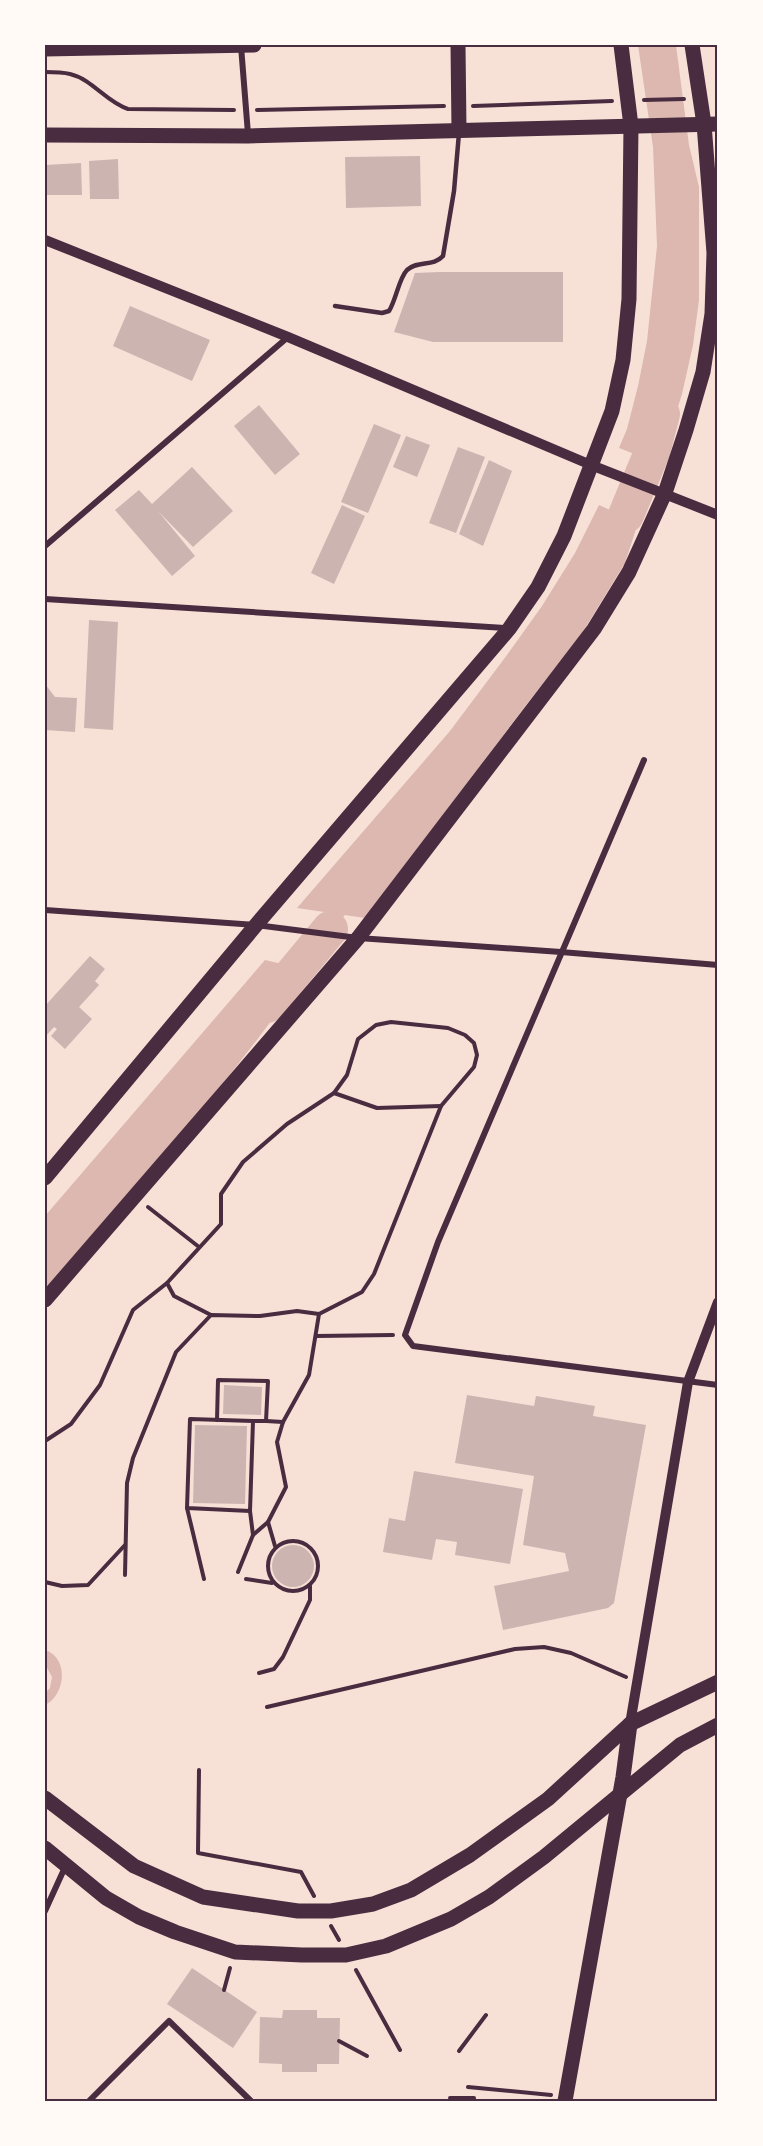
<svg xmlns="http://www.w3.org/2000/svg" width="763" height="2146" viewBox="0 0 763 2146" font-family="'Golos Text',sans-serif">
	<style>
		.water { fill: #dcb8b0 }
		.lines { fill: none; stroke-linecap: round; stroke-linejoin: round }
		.stream { stroke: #dcb8b0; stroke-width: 6 }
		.river { stroke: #dcb8b0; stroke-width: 36 }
		.building { fill: #ccb4b1 }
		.path { stroke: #4a2c40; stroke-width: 4 }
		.service { stroke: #4a2c40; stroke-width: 4.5 }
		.minor { stroke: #4a2c40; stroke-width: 6 }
		.tertiary { stroke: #4a2c40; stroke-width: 10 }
		.primary { stroke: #4a2c40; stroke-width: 15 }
		.neatline { fill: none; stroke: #4a2c40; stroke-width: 2 }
	</style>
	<rect width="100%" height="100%" fill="#f7e1d7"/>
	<g class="water">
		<path d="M638,45h38l13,100 10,42v113l-6,45 -11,49 -22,70 -41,-16 8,-19 11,-43 9,-45 10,-95 -4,-99z"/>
		<path d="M599,505l39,18 -13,40 -46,75 -50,63 -164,217 -68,-10 153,-177 57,-76 35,-49 33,-53z"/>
		<path d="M265,960l43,10c-79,114 -172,216 -263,321v-75z"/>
		<path d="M45,1650c25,8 20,46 0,55v-12l5,-5 2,-11 -7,-13z"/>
	</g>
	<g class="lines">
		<path class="stream" d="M330,929l15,-19"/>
		<g class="river">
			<path d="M626,515l26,-63 10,-38"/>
			<path d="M267,1005l63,-76"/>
		</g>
	</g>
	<g class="building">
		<path d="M420,156l1,50 -75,2 -1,-51z"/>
		<path d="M118,159l1,40h-29l-1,-38z"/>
		<path d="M81,163l1,32h-37v-30z"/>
		<path d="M440,272h123v70h-130l-39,-10 21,-59z"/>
		<path d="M130,306l80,34 -18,41 -79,-35z"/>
		<path d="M259,405l41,49 -25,21 -41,-49z"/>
		<path d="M374,424l27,11 -33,78 -27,-11z"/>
		<path d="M406,436l24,9 -13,32 -24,-10z"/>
		<path d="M458,447l27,10 -29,76 -27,-10z"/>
		<path d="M489,460l23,11 -29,75 -24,-12z"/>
		<path d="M192,467l41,44 -40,36 -35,-36 37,45 -23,20 -57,-66 24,-20 13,14z"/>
		<path d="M342,505l23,11 -31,68 -23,-11z"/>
		<path d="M89,620l29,2 -5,108 -29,-2z"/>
		<path d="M45,684l10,13 22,1 -2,34 -30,-2z"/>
		<path d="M90,956l15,13 -10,12 4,4 -20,22 13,12 -27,30 -14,-13 6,-7 -3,-2 -9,10v-31z"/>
		<path d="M224,1385l38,2 -1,28 -38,-1z"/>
		<path d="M467,1395l67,11 2,-10 59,10 -2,10 53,9 -32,178 -6,5 -105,22 -9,-44 75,-15 -4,-18 -42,-8 11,-69 -79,-13z"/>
		<path d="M195,1425l52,1 -2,78 -52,-1z"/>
		<path d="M414,1471l109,18 -13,75 -55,-9 2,-13 -21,-3 -4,21 -49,-8 6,-34 16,3z"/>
		<circle cx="293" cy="1566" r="21"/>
		<path d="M192,1968l65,44 -24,36 -66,-44z"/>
		<path d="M283,2010h34v8h23l-1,46h-22v8h-35v-8l-23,-1 1,-46 22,1z"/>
	</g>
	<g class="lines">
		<g class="path">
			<path d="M45,72c8,0 17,0 25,2 22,5 36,28 58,35l106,1"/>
			<path d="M644,100l40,-1"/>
			<path d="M473,106l139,-5"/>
			<path d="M257,110l187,-4"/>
			<path d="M148,1207l51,40"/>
			<path d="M167,1283l7,13 37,19"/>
			<path d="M316,1336l77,-1"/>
			<path d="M190,1419l63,2 -3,90 -63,-3z"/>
			<path d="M217,1420l1,-40 50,1 -2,40h-13"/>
			<path d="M266,1421l17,1"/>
			<path d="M45,1441l26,-17 29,-39 33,-75 34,-27 54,-59v-30l22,-32 44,-38 47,-31 43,15 64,-2"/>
			<path d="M187,1508l17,71"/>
			<path d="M268,1522l7,24"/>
			<path d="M253,1535l15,-13 18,-35 -9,-45 6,-20 26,-47 10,-61"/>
			<circle cx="293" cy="1566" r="25"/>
			<path d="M238,1572l15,-37 -3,-24"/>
			<path d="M125,1575l2,-92 6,-25 43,-106 35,-37 49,1 37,-5 22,3 43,-22 12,-18 67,-168 33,-39 3,-12 -3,-12 -9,-8 -17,-7 -57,-6 -15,3 -18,14 -11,36 -13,18"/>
			<path d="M246,1579l26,4"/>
			<path d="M45,1582l17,4 26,-1 37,-40"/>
			<path d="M259,1673l15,-4 9,-12 27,-57v-14"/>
			<path d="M267,1707l248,-58 29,-2 27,6 55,24"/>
			<path d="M199,1770l-1,83 103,19 13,24"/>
			<path d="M331,1926l8,14"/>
			<path d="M356,1970l44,80"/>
			<path d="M224,1990l6,-22"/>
			<path d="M339,2041l28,15"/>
			<path d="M459,2051l27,-36"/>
			<path d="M468,2087l83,8"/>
			<path d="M450,2098h24v3"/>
		</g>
		<path class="service" d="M335,306l47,7 7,-2c7,-11 10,-33 18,-41 11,-10 26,-3 36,-14l11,-65 5,-58"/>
		<g class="minor">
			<path d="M241,46l7,88"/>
			<path d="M45,546l243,-209"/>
			<path d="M45,599l460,29"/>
			<path d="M644,760l-206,482 -33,93 8,11 305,39"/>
			<path d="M45,910l211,15 102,13 203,14 157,13"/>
			<path d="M45,1911l21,-46"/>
			<path d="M89,2101l80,-80 82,80"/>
		</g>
		<g class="tertiary">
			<path d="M45,240l243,97 303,128 127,50"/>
			<path d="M630,1724l58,-342 30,-80"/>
		</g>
		<g class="primary">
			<path d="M458,45l1,85"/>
			<path d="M45,49l209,-4"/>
			<path d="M45,135l203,1 470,-12"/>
			<path d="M45,1178l211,-253 253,-296 29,-42 26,-51 48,-125 11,-51 6,-61 2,-173 -10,-81"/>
			<path d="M45,1300l313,-362 236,-309 35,-57 36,-79 21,-63 17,-58 9,-58 2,-61 -10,-129 -12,-79"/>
			<path d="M45,1798l89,68 69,31 95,14h33l42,-7 38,-14 59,-35 78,-56 82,-75 88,-42"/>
			<path d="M45,1848l61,50 33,19 36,15 60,20 67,3h44l40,-9 65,-27 38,-22 55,-40 136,-112 38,-20"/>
			<path d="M565,2101l58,-324 7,-53"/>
		</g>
	</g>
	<rect width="763" height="2146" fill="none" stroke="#fffaf5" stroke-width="93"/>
	<rect x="46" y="46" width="670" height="2054" class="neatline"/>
</svg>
